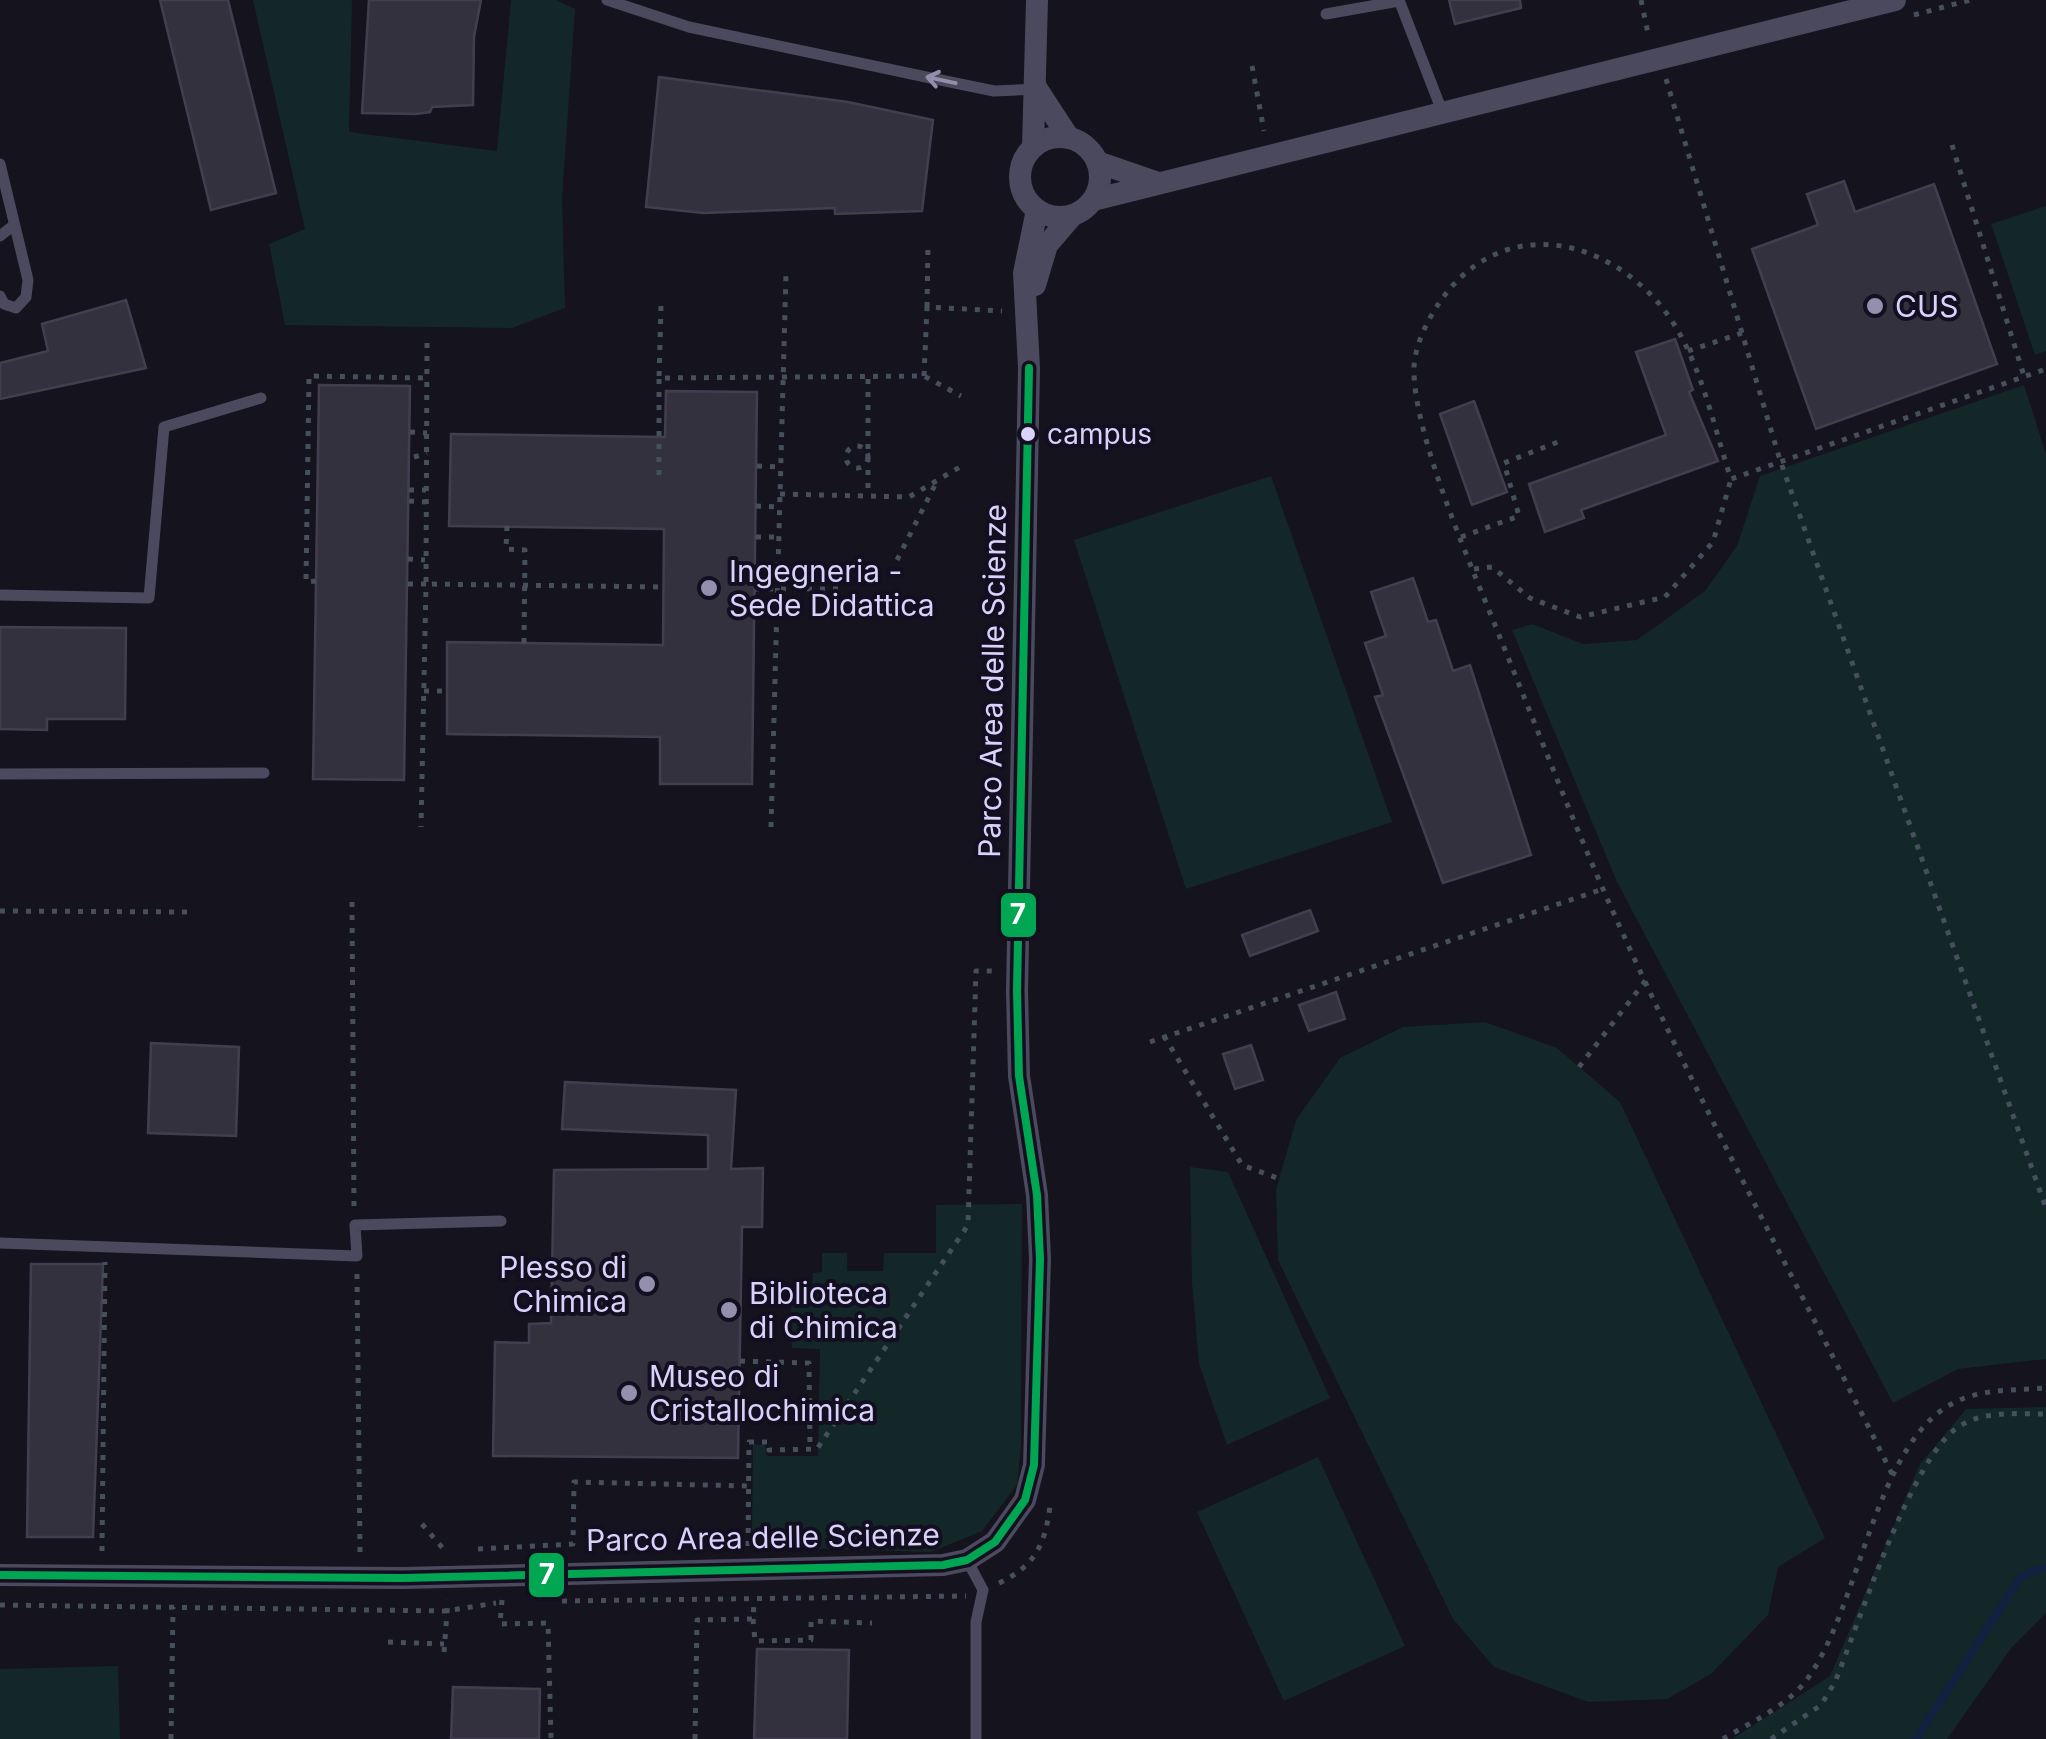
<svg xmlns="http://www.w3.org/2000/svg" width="2046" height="1739" viewBox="0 0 2046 1739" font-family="Inter,sans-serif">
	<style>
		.green { fill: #132728 }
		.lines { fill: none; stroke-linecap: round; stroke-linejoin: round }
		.stream { stroke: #112140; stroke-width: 8 }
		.building { fill: #34313f; stroke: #423e50; stroke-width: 2.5 }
		.path { stroke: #464f5c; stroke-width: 5; stroke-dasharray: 5 8; stroke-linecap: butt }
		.service { stroke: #4b495d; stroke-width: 11 }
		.minor { stroke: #4b495d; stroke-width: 22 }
		.bus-1-casing { stroke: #130f21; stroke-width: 15 }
		.bus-1 { stroke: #00a651; stroke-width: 8 }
		.oneway { stroke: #928eac }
		.poi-dot { fill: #948fad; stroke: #130f21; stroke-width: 4 }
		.bus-dot { fill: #d9d2fb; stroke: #130f21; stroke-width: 4 }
		.labels { text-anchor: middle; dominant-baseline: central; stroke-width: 8; stroke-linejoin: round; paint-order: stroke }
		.bus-label { font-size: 28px; fill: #d9d2fb; stroke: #130f21; text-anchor: start }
		.poi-label { font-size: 30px; fill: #d9d2fb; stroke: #130f21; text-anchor: start }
		.street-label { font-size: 30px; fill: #d9d2fb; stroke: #130f21 }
		.line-badge { stroke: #130f21; stroke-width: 4 }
		.badge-label { font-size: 28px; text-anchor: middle; font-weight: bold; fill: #fff }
	</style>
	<rect width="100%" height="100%" fill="#15131d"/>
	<g class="green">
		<path d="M253,0h99l-3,132 148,19 14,-151h45l19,9 -13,190 3,109 -53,20 -227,-3 -16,-81 36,-15z"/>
		<path d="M2046,206v145l-11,4 -44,-131z"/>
		<path d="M2024,385l22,69v905l-88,10 -65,34 -276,-521 -105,-252 20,-6 51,20 54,-4 68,-49 32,-45 23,-70z"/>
		<path d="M1271,476l121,346 -206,67 -112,-349z"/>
		<path d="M1485,1022l72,26 63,54 205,436 -47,29 -10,48 -57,59 -44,25 -79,3 -94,-35 -41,-48 -175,-359 -2,-70 20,-70 44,-62 63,-31z"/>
		<path d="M1190,1167l38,5 102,226 -103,47 -28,-81 -7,-82z"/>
		<path d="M1022,1204l-1,242 -4,39 -35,46 -51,21 -171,-5v-8h-8l1,-95 12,1 2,11h51l2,-107 -28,-1 -1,-56 21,-2 1,-17 9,-1v-19h25v18h36l1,-18h52v-48z"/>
		<path d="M2046,1407v206l-34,34 -65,92h-215l98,-63 90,-212 46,-55z"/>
		<path d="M1318,1457l87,189 -121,55 -87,-189z"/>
		<path d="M118,1666l2,73h-120v-70z"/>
	</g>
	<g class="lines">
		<path class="stream" d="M1916,1739l105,-163 25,-9"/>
	</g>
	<g class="building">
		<path d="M160,0h68l48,193 -65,17z"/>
		<path d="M369,0h112l-7,37 -1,68 -41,2 -2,5 -14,2 -54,-1z"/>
		<path d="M1449,0h71l1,8 -66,16z"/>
		<path d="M659,77l189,25 85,18 -11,91 -87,3v-6l-132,5 -57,-6z"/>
		<path d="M1844,181l11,31 79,-28 63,180 -181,65 -64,-180 66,-24 -11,-31z"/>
		<path d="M126,300l20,68 -146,31v-36l48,-12 -6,-27z"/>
		<path d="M1675,339l18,51 -4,2 29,69 -137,49 3,8 -39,14 -16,-48 137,-49 -30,-83z"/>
		<path d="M319,385l91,1 -6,394 -91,-1z"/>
		<path d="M666,391l91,1 -5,392h-92v-47l-213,-3v-92l216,3 1,-116 -215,-3 2,-92 214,3z"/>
		<path d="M1474,401l33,91 -35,13 -32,-91z"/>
		<path d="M1413,578l15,44 8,-2 17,51 17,-6 61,190 -88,28 -68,-186 8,-2 -18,-52 21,-7 -15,-44z"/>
		<path d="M0,627l126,1 -1,91h-78v11l-47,-1z"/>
		<path d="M1310,910l8,21 -68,25 -8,-21z"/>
		<path d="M1336,992l9,27 -36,12 -10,-26z"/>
		<path d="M151,1043l88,4 -3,89 -88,-3z"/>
		<path d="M1251,1045l12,35 -28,9 -12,-35z"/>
		<path d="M565,1082l171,8 -5,79 32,-1 -1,59h-20l-4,231 -245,-2 2,-114 34,1v-19l22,-1 3,-153 154,-1v-34l-146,-6z"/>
		<path d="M31,1264h72l-10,273h-66z"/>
		<path d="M757,1649l92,1 -2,89h-93z"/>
		<path d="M453,1687l87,2 -1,50h-88z"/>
	</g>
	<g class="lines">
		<g class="path">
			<path d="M1641,0l8,38"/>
			<path d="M1914,15l56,-15"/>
			<path d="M1252,66l12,65"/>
			<path d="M1666,79l114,381 266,748"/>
			<path d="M1952,145l72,231"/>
			<path d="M661,306l-2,72 265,-2 37,20"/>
			<path d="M927,307l1,-61"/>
			<path d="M427,343l-1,241 238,3"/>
			<path d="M1688,351l54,-18"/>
			<path d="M924,376l3,-69 75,4"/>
			<path d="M868,379v117"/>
			<path d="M410,432l17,1"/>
			<circle cx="857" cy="457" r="11"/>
			<path d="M414,457l13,-4"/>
			<path d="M757,466l25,1"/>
			<path d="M659,475v-97"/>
			<path d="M409,490h17"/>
			<path d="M780,494l129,3 56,-33"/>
			<path d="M409,501l17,1"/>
			<path d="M756,506l24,1"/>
			<path d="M507,526l-1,23 19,1 -1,93"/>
			<path d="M756,537h24"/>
			<path d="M1461,537l58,-21 -15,-53 59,-23"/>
			<path d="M408,559l17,1"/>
			<path d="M897,560l38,-75"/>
			<path d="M755,568l24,-1"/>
			<path d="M1474,569l18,-2 38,31 50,19 85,-20 48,-55 18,-63"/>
			<path d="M316,581l-10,1 3,-206 118,2"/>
			<path d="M408,584h18l-5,243"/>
			<path d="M755,589h88"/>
			<path d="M424,691h24"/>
			<path d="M771,827l15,-554"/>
			<path d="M352,902l2,307"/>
			<path d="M0,911l189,1"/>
			<path d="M1164,1036l78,129 38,14"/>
			<path d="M1150,1042l453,-153"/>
			<path d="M1579,1067l67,-87"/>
			<path d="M357,1274l3,279"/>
			<path d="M740,1361l69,2 1,86"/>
			<path d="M1892,1474c-96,-194 -202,-386 -289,-585 -36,-82 -68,-166 -102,-249 -26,-66 -89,-206 -87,-273 1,-22 13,-46 25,-64 55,-81 150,-73 214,-6 45,47 58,122 78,182l315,-110"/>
			<path d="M422,1524l24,28"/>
			<path d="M748,1546l1,-104h20v8l48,-1 151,-224 8,-254h16"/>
			<path d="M478,1549l95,-5 1,-62 175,4"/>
			<path d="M102,1551l3,-289"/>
			<path d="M999,1583c36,-17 46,-38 51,-77"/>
			<path d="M502,1600l-2,24 48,-1 3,116"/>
			<path d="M562,1601l404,-5"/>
			<path d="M0,1605l445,6 51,-8"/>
			<path d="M753,1619l2,22 56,-1v-19l61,2"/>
			<path d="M388,1642l56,2"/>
			<path d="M444,1652l4,-52"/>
			<path d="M171,1739l2,-132"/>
			<path d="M695,1739l2,-119 56,-1 1,-17"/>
			<path d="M1723,1739c28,-17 62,-32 82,-57 57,-74 69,-249 157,-283 26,-10 57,-9 84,-11"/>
			<path d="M1771,1739l50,-34 14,-23c24,-58 75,-221 122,-254 25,-18 59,-14 89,-14"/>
		</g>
		<g class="service">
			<path d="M607,0l82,27 237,50 68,14 43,-2"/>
			<path d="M1399,0l43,111"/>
			<path d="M1326,14l73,-13"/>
			<path d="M0,164l28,116 -2,17 -10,11 -12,-4 -4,-8"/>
			<path d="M0,236l14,-11"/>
			<path d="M0,595l149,3 15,-171 97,-29"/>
			<path d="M0,774l264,-1"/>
			<path d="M0,1243l357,13 -2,-31 146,-4"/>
			<path d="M967,1560l16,30 -7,32v117"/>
		</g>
		<g class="minor">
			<path d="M1037,89l32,49"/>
			<circle cx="1060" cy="177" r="40"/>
			<path d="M1033,147l4,-147"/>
			<path d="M1097,162l61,21"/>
			<path d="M1093,200l802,-200"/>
			<path d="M1035,285l12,-40 24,-28"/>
			<path d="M0,1575l403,3 540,-13 24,-5 28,-18 30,-42 9,-35 6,-206 -3,-64 -18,-119 -2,-85 12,-623 -5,-95 13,-63"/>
		</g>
		<g class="bus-1-casing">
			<path id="bus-1" d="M0,1575l403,3 540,-13 24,-5 28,-18 30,-42 9,-35 6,-206 -3,-64 -18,-119 -2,-85 12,-623"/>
		</g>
		<use href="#bus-1" class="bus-1"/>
	</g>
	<defs><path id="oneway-shaft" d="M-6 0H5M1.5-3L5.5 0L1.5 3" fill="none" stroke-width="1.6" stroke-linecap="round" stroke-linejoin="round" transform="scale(2.5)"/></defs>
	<use class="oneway" href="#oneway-shaft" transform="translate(941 80) rotate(-168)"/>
	<g class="poi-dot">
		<circle cx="1875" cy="306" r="10"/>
		<circle cx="709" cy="588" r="10"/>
		<circle cx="647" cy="1284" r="10"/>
		<circle cx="729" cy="1310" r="10"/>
		<circle cx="629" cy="1393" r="10"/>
	</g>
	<circle class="bus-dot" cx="1028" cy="434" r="9"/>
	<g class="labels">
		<g class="bus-label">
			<text x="1047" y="434">campus</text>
		</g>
		<g class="poi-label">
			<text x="1895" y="306">CUS</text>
			<text x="729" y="571">Ingegneria -<tspan x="729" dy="34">Sede Didattica</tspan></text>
			<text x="627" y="1267" text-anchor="end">Plesso di<tspan x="627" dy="34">Chimica</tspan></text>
			<text x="749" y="1293">Biblioteca<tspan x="749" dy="34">di Chimica</tspan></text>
			<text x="649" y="1376">Museo di<tspan x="649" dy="34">Cristallochimica</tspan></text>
		</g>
		<g class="street-label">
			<text transform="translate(992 681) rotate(-89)">Parco Area delle Scienze</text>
			<text transform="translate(763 1537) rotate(-1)">Parco Area delle Scienze</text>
		</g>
	</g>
	<g class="line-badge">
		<rect x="999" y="891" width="39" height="48" rx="10" fill="#00a651"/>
		<rect x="527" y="1551" width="39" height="48" rx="10" fill="#00a651"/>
	</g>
	<g class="badge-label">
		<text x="1018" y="924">7</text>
		<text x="547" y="1584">7</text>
	</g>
</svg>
